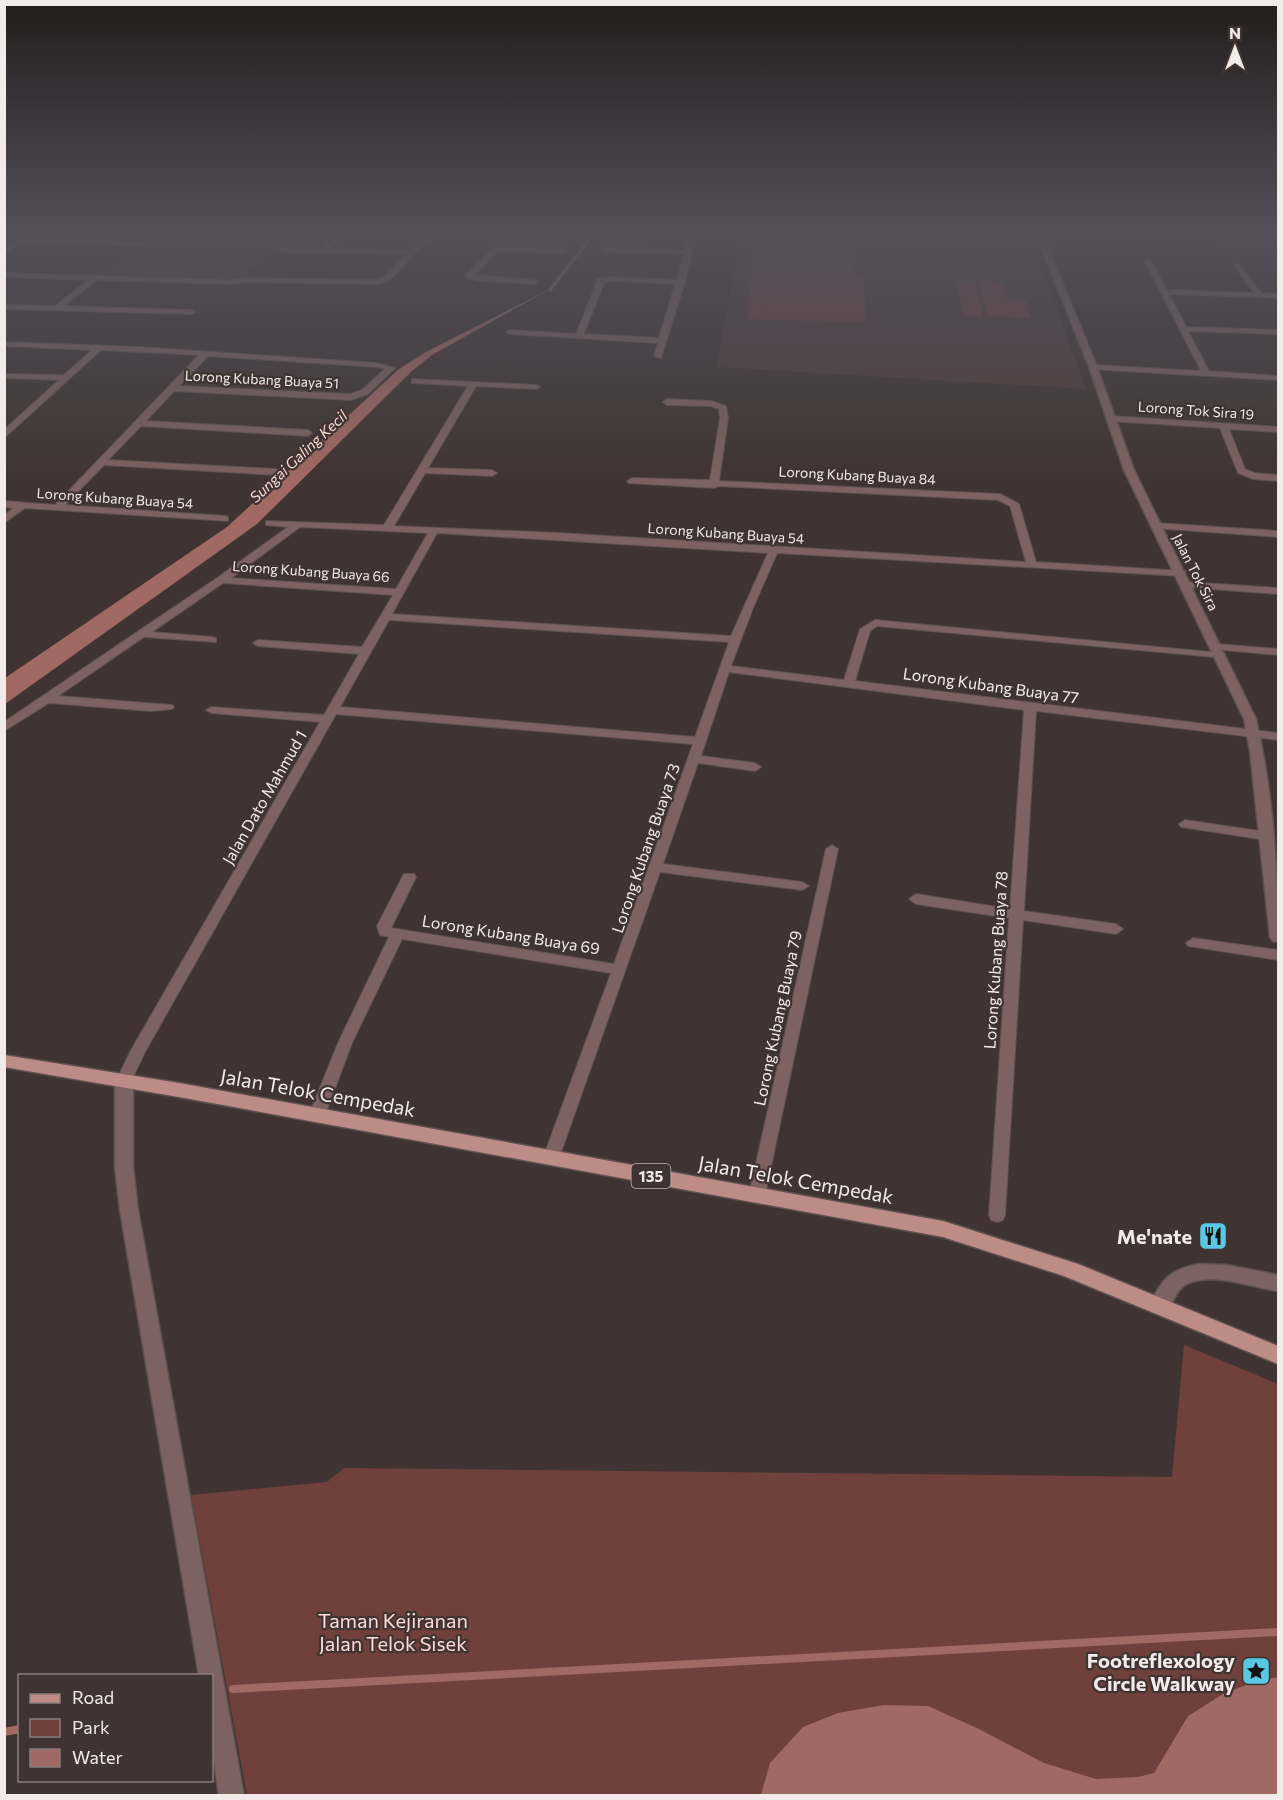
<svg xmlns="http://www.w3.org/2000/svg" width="1283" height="1800" viewBox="0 0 1283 1800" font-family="Commissioner,sans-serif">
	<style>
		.built { fill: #4f3c3a }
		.green { fill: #70403c }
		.water { fill: #a16963 }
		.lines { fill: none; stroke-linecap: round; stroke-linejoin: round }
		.stream-far1 { stroke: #a16963; stroke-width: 3 }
		.stream { stroke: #a16963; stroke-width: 8 }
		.minor-casing { stroke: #5d514f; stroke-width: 2 }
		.tertiary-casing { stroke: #5d514f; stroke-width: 3 }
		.primary-casing { stroke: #5d514f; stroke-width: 3 }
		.minor { fill: #7c6260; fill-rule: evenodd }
		.tertiary { fill: #7c6260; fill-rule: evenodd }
		.primary { fill: #be8c86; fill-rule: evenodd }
		.labels { text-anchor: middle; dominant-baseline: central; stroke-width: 4.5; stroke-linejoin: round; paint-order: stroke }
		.far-street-label { font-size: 14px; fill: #f3ebea; stroke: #403432 }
		.far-water-label { font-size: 15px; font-style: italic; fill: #fcd8d4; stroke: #403432 }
		.shield { fill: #403432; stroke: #bdb4b3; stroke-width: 1.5 }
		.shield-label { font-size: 15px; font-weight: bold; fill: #f3ebea }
		.street-label { font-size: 16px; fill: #f3ebea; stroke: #403432 }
		.near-street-label { font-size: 20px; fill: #f3ebea; stroke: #403432 }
		.near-poi-label { font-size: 20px; font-weight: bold; fill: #f3ebea; stroke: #403432; text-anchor: end }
		.near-park-label { font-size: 20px; fill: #ffdad6; stroke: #403432 }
	</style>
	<rect width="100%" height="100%" fill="#403432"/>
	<g class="built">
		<path d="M164,232h133l-57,47 -145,-2z"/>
		<path d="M742,232h150l138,5 56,152 -370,-22z"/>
	</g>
	<g class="green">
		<path d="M353,232h75l-8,8 -73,-2z"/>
		<path d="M779,247l73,3 3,23 9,6 2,43 -119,-3 5,-62 5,-5h21z"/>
		<path d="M956,281h19l8,36 -19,-1z"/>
		<path d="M978,281l24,1 5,17 19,1 5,18 -44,-2z"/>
		<path d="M1184,1345l94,39v411h-1031l-56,-300 136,-13 17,-14 828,9z"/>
	</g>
	<g class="water">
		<path d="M554,287l-122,68 -19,15 -156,154 -252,180v-26l222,-151 172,-158 27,-17z"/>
		<path d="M1278,1677v118h-517l9,-32 33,-36 35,-14 46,-8 44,1 51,23 65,34 52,16 42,-2 16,-4 34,-57 35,-22 28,-11z"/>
	</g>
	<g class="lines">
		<path class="stream-far1" d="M550,290l45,-58"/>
		<g class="stream">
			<path d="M233,1689l1045,-57"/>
			<path d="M4,1732l16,-3"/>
		</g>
		<g class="minor-casing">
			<g id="minor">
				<path d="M341,232h7l-18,17 81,1 18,-18h7l-47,49 -13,3 -131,-2 -16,2 -132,-4 -33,26 127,4 4,2 -4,2 -187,-5v-4l51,1 33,-26 -84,-3v-4l225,7 16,-2 131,2 7,-3 24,-23 -126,-2 -3,-2 3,-2 41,1z"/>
				<path d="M509,232h7l-14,15 61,2 3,2 -3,2 -65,-2 -23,24 58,5 4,2 -1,2 -55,-3 -14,-3v-4z"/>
				<path d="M691,232h6l-12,50 -24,76 -7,-2 4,-13 -148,-9 -4,-2 4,-2 66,4 22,-55 15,-2 64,3 7,-26 -80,-2 -3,-2 3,-2 81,2zM613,281l62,3 -16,54 -75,-4 20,-51z"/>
				<path d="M30,233l3,2 -3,3 112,4 3,2 -3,2 -118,-4 -20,12v-5z"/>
				<path d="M1148,259l3,2 16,29 87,3 -20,-28 4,-2 23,30 17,1v4l-109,-4 17,33 92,3v4l-90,-3 21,40 69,5v4l-188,-11 -1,-2 4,-2 108,6 -56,-110z"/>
				<path d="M4,342l135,5 237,16 19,5 -27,26 -17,6 -177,-9 -28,30 162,9 4,3 -4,3 -167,-10 -33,34 168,9 5,3 -5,3 -172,-10 -39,40 160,11 3,1v4l-203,-13 -21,15v-8l10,-7 -10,-1v-6l51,4 144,-150 -98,-5 -97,88v-8l55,-50 -55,-2v-4l60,1 28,-25 -88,-4zM208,356l168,11 9,2 -23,21 -12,4 -171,-8z"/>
				<path d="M412,379l124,6 4,2 -4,2 -60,-3 -48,82 64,2 5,3 -5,3 -67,-3 -31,53 165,7 467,29 -16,-56 -12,-6 -280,-14 -4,2 -85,-5 -2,-2 5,-3 78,2 10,-62 -1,-9 -9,-3 -43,-1 -4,-3 4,-3 44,2 15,5 2,12 -9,63 281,13 19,10 17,58 149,9v4l-4,1 -404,-23 -24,55 -22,58 113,14 16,-51 15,-9 346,33 4,1v4l-348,-32 -7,5 -15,50 423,52v7l-242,-29 -12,200 92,13 7,5 -7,5 -93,-14 -18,295 -2,5 -6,2 -6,-2 -2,-5 20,-297 -93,-14 -7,-5 7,-5 94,15 14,-199 -295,-38 -28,84 54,7 6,4 -6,4 -57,-8 -35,101 139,18 7,4 -7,4 -142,-18 -101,286 -2,5 -6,1 -6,-1 -2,-5 68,-185 -209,-34 -50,104 -27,72 -2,4 -6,2 -6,-2 -2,-4 29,-72 51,-106 -9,-2 -3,-9 27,-52h10l2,3 -25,51 223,36 79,-220 -357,-30 -191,338 -16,33 -5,2 -5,-2 -3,-4 14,-29 190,-330 -108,-9 -6,-3 6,-3 112,8 35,-61 -101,-8 -5,-3 5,-3 104,7 31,-52 -170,-12 -71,49 60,5 4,1v4l-72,-5 -86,59 114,9 2,2 -2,2 -21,2 -102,-8 -45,28v-9l213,-144 71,-51 -22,-2v-4l118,4 84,-139 -53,-3h-3zM300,527l128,6 -32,56 -165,-11zM437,533l331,20 -37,83 -339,-22zM389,620l340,22 -34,95 -355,-30z"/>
				<path d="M1112,416l166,11v5l-49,-3 16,40 10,4 23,2v6l-25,-2 -15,-6 -18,-45 -111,-7v-4z"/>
				<path d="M1156,523l122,8v6l-125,-9v-4z"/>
				<path d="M1187,582l91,6v6l-95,-7v-4z"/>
				<path d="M1217,644l61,5v6l-65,-6v-4z"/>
				<path d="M1185,820l81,12 6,4 -6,4 -85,-13 -2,-3z"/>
				<path d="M832,845l6,4 -73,346 -2,5 -6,2 -6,-2 -2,-5 77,-346z"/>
				<path d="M1193,938l85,12v10l-90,-14 -2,-3z"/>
			</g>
		</g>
		<g class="tertiary-casing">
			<g id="tertiary">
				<path d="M1023,232l255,4v4l-235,-5 54,132 37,103 122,249c17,73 22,148 22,223l-5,-1 -3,-4 -20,-186 -6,-32 -120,-249 -35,-103 -53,-133z"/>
				<path d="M124,1075l6,1 3,5v86l5,43 106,586h-25l-7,-48v-72h-13l-79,-466 -5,-43v-86l3,-5z"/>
				<path d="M1199,1264l28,1 51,10v16c-26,-3 -62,-19 -89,-8 -17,6 -16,36 -37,29l-3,-6c12,-26 21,-37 50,-42z"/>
			</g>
		</g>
		<g class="primary-casing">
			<path id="primary" d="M4,1055l175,28 764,138 135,43 200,82v18l-214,-88 -121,-39 -764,-140 -175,-30z"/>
		</g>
		<use href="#minor" class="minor"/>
		<use href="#tertiary" class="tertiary"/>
		<use href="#primary" class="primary"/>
	</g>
	<linearGradient id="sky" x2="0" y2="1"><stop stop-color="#231d1c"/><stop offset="0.48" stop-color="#53505a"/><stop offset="1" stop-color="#53505a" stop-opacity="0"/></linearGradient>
	<rect width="1283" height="484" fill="url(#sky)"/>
	<defs>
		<g id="restaurant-square" transform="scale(1.5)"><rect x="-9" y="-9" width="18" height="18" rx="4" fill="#59c8e5" stroke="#403432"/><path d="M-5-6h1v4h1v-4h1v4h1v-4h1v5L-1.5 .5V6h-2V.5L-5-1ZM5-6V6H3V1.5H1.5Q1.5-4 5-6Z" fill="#111"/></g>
		<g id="sight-square" transform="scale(1.5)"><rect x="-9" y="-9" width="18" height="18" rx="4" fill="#59c8e5" stroke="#403432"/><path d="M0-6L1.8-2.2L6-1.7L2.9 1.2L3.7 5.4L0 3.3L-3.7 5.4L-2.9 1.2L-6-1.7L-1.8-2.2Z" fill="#111"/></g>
	</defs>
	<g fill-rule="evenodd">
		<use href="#restaurant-square" x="1213" y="1236"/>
		<use href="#sight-square" x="1256" y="1671"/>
	</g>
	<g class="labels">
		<g class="far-street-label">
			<text transform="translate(262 379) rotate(3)">Lorong Kubang Buaya 51</text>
			<text transform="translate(1196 410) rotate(4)">Lorong Tok Sira 19</text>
			<text transform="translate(857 475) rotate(3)">Lorong Kubang Buaya 84</text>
			<text transform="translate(115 498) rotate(4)">Lorong Kubang Buaya 54</text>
			<text transform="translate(726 533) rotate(4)">Lorong Kubang Buaya 54</text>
			<text transform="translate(311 571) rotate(4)">Lorong Kubang Buaya 66</text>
			<text transform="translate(1196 572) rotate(63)">Jalan Tok Sira</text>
		</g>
		<g class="far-water-label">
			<text transform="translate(298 456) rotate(-43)">Sungai Galing Kecil</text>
		</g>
		<rect class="shield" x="631.5" y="1164" width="39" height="24" rx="4.5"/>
		<g class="shield-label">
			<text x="651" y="1176">135</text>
		</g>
		<g class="street-label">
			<text transform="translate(991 685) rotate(8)">Lorong Kubang Buaya 77</text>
			<text transform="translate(264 797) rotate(-60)">Jalan Dato Mahmud 1</text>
			<text transform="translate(645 848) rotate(-71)">Lorong Kubang Buaya 73</text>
			<text transform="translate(511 934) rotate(9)">Lorong Kubang Buaya 69</text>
			<text transform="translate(995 960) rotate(-86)">Lorong Kubang Buaya 78</text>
			<text transform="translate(777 1018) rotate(-78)">Lorong Kubang Buaya 79</text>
		</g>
		<g class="near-street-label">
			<text transform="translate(318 1092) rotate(10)">Jalan Telok Cempedak</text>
			<text transform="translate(796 1179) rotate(10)">Jalan Telok Cempedak</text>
		</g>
		<g class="near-poi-label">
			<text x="1192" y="1236">Me'nate</text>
			<text x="1235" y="1660">Footreflexology<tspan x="1235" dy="23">Circle Walkway</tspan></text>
		</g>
		<g class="near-park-label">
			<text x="393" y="1620">Taman Kejiranan<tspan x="393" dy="23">Jalan Telok Sisek</tspan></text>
		</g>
	</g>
	<rect width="1283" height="1800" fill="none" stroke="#f3ebea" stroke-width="12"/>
	<rect x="18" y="1674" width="195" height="108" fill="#403432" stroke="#887d7c" stroke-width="1.5"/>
	<rect x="30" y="1694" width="30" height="9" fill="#be8c86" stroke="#887d7c" stroke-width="1.5"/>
	<text x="72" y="1704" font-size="18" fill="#f3ebea">Road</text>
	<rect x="30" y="1719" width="30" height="18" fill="#70403c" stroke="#887d7c" stroke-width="1.5"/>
	<text x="72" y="1734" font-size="18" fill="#f3ebea">Park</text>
	<rect x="30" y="1749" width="30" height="18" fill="#a16963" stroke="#887d7c" stroke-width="1.5"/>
	<text x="72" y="1764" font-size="18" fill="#f3ebea">Water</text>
	<g transform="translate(1235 48)" stroke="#403432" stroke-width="4.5" paint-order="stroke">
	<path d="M0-4.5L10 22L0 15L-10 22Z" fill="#f3ebea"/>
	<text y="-9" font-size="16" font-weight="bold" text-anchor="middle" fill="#f3ebea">N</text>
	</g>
</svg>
